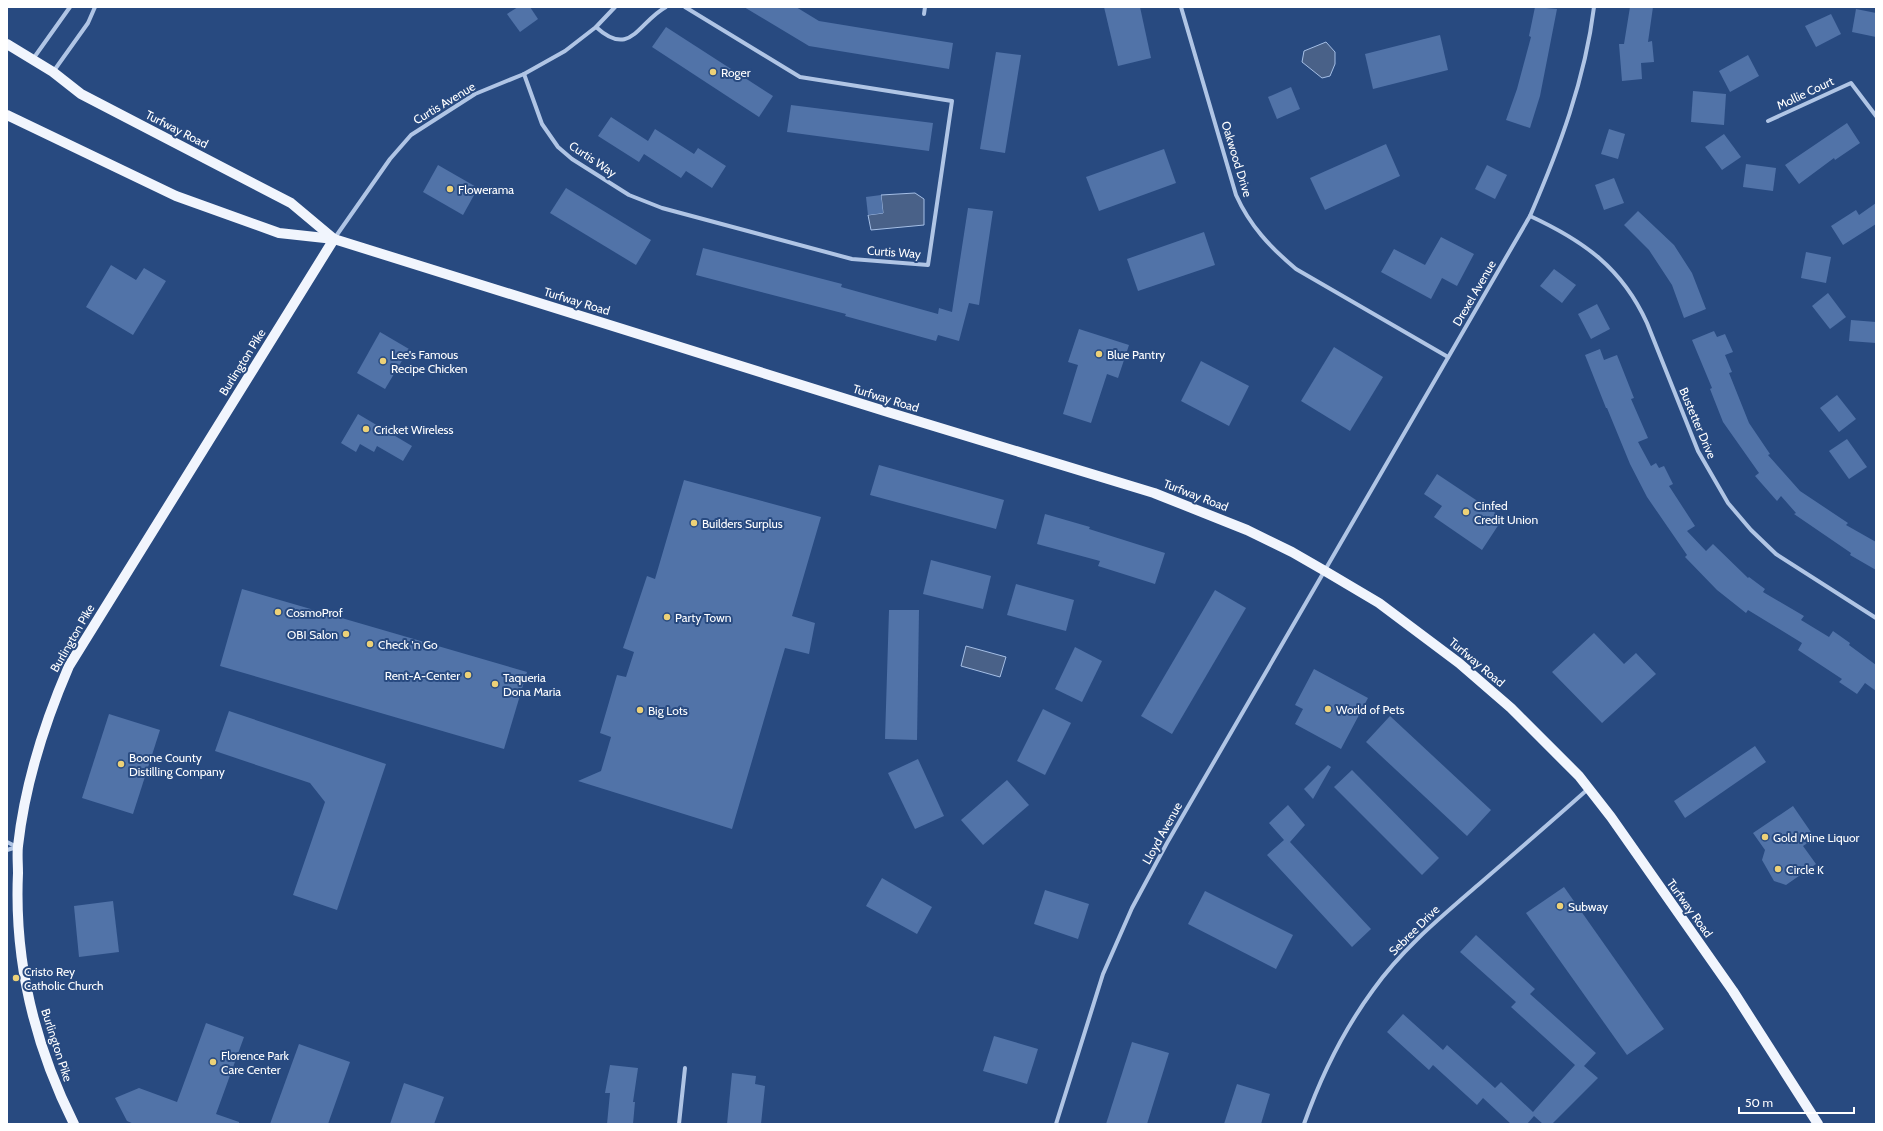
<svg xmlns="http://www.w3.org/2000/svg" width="1883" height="1131" viewBox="0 0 1883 1131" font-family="Cabin,sans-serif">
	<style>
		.water { fill: #496188; stroke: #a5bfe6 }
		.building { fill: #5173a8 }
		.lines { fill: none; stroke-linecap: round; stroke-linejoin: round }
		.minor { stroke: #b0c5e5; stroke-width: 4 }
		.primary { stroke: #f1f5fd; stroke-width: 10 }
		.poi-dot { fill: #edd177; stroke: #284a80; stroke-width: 1.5 }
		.labels { text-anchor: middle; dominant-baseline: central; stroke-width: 4; stroke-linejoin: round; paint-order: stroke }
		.poi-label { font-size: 12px; fill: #fff; stroke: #284a80; text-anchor: start }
		.street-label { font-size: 12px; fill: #fff; stroke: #284a80 }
	</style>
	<rect width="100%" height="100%" fill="#284a80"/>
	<g class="water">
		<path d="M1326,42l9,10v12l-5,12 -8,2 -20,-16 2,-11z"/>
		<path d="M915,193l9,6v26l-53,5 -3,-15 15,-2 -2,-18z"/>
		<path d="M966,646l40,11 -6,20 -39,-11z"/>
	</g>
	<g class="building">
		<path d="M518,7h12l8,12 -18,13 -13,-18z"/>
		<path d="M744,7h52l23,14 134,22 -4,26 -140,-23z"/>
		<path d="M1104,7h36l11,51 -33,8z"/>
		<path d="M1535,7l22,2 -17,87 -10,32 -24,-8 11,-31 14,-52 -2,-1z"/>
		<path d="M1630,7h23l-5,35 4,-1 2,21 -13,1 1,16 -20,2 -3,-37h5z"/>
		<path d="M1856,9l20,4v24l-24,-5z"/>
		<path d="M1831,14l10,20 -25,13 -11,-21z"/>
		<path d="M666,27l107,69 -14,21 -107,-70z"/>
		<path d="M1440,35l8,35 -75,19 -8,-35z"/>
		<path d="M996,52l25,3 -16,98 -25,-4z"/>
		<path d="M1748,55l11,21 -29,16 -11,-21z"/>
		<path d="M1291,87l9,22 -23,10 -9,-22z"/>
		<path d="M1693,91l33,3 -2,31 -33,-3z"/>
		<path d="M791,105l142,18 -4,28 -142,-19z"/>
		<path d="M611,117l37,24 7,-12 39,25 4,-6 28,18 -14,22 -26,-17 -5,7 -37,-24 -5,8 -41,-26z"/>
		<path d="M1847,123l13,20 -25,17 -1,-2 -35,26 -14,-19z"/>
		<path d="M1609,129l16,5 -7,25 -17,-5z"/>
		<path d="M1724,134l17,23 -19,13 -17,-23z"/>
		<path d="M1386,144l14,32 -75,34 -15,-32z"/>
		<path d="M1164,149l12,34 -77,28 -13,-34z"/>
		<path d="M1746,164l30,4 -3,23 -30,-4z"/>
		<path d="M438,165l40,23 -15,27 -40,-23z"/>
		<path d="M1487,165l20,10 -12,24 -20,-10z"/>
		<path d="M1614,178l10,25 -20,7 -9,-25z"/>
		<path d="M566,188l85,52 -15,25 -86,-52z"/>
		<path d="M881,195l2,18 -15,2 -2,-18z"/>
		<path d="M1876,203v21l-33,21 -12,-19 25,-16 3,5z"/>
		<path d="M968,208l25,3 -14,94 -10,-2 -10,38 -21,-6 -2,6 -91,-25 1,-2 -150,-39 7,-27 139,36 -1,3 97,27 1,-6 13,4z"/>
		<path d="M1638,211l36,34 18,28 14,36 -22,9 -12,-33 -23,-35 -25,-25z"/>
		<path d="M1204,232l11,33 -77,26 -11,-32z"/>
		<path d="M1441,237l33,17 -17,32 -15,-8 -11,21 -50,-27 13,-23 31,16z"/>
		<path d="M1806,252l25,5 -5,26 -25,-5z"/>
		<path d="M111,265l25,15 8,-12 22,13 -33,54 -47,-28z"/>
		<path d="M1554,269l22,16 -14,18 -22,-17z"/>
		<path d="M1828,293l18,24 -16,12 -18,-23z"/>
		<path d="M1597,304l13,25 -19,10 -13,-25z"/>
		<path d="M1851,320l25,2v21l-27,-2z"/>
		<path d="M1079,329l50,16 -11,33 -11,-4 -16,49 -28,-9 15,-49 -10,-3z"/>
		<path d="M1714,331l3,6 8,-3 8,18 -8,3 7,17 -3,1 20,50 21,31 -2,1 32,36 48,32 -2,2 30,17v28l-26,-15 1,-2 -57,-39 2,-1 -15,-17 -4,5 -22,-25 4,-3 -36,-51 -13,-33 2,-1 -20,-48z"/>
		<path d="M380,332l29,17 -24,40 -28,-16z"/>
		<path d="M1334,347l49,30 -33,54 -49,-30z"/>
		<path d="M1600,349l4,11 13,-5 17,43 -3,1 17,39 -10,4 13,24 5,-3 3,5 5,-2 9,18 -4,2 26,40 -8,5 19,20 7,-7 35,34 1,-1 16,12 -2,3 41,24 -3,4 28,17 4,-6 17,12 -1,2 27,20v26l-11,-8 -8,11 -18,-12 3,-3 -44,-29 4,-7 -54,-33 -2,3 -29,-23 -32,-33 2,-2 -40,-58 -17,-33 -23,-56h-1l-21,-53z"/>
		<path d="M1201,361l48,25 -20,40 -48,-25z"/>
		<path d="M1837,395l19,24 -17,13 -19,-24z"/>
		<path d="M358,414l54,32 -9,15 -26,-15 -3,6 -14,-8 -4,8 -15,-9z"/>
		<path d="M1847,439l20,28 -18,12 -20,-28z"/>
		<path d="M879,465l125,35 -8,29 -126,-34z"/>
		<path d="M1437,474l66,44 -21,32 -48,-33 8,-11 -18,-12z"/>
		<path d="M684,480l137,37 -29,99 23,7 -6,31 -24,-6 -53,181 -154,-48 23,-10 10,-34 -11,-4 17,-58 9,2 8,-25 -11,-4 24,-72 8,3z"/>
		<path d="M1045,514l45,13 -1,2 76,24 -10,31 -57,-18 2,-5 -63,-17z"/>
		<path d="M931,560l60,16 -8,33 -60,-15z"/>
		<path d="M1016,584l58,16 -8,31 -59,-16z"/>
		<path d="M242,589l285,83 -23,77 -284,-83z"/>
		<path d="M1215,590l31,18 -74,126 -31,-18z"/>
		<path d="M889,610h30l-2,130 -32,-1z"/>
		<path d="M1594,633l30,31 12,-11 20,21 -54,49 -50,-51z"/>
		<path d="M1075,647l27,14 -20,41 -27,-13z"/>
		<path d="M1314,669l54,29 -27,51 -46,-25 8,-15 -8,-4z"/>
		<path d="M1043,709l28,14 -26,52 -28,-14z"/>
		<path d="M229,711l157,53 -49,146 -44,-15 32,-93 -15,-19 -95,-32z"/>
		<path d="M109,714l51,16 -27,84 -51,-16z"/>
		<path d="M1390,716l101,94 -24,26 -101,-94z"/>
		<path d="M1755,746l11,16 -81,56 -11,-17z"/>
		<path d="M918,759l26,57 -29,13 -27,-56z"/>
		<path d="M1328,765l3,2 -18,32 -9,-10z"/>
		<path d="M1352,770l87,88 -17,17 -88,-88z"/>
		<path d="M1007,780l22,25 -46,40 -22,-25z"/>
		<path d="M1288,805l17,20 -15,17 81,87 -19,18 -85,-92 17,-15 -15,-17z"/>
		<path d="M1793,806l22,32 -12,8 13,18 -30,21 -12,-4 -12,-21 3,-10 -12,-17z"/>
		<path d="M882,878l50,29 -15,27 -51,-28z"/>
		<path d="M1564,887l100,142 -37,26 -101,-142z"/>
		<path d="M1045,890l44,14 -11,35 -44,-15z"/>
		<path d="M1205,891l88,44 -17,34 -88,-45z"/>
		<path d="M113,901l6,51 -40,5 -5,-51z"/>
		<path d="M1476,935l59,54 -5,5 66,59 -12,13 14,12 -46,46h-9l-9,-8 -7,8h-16l-28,-26 -6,7 -44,-40 -4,5 -42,-38 16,-18 40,36 4,-5 48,43 6,-6 32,30 15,-17 27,-30 -64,-58 5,-5 -56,-50z"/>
		<path d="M206,1023l38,14 -28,77 23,8v2h-105l-7,-3 -12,-23 24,-10 38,14z"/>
		<path d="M994,1036l44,13 -11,35 -44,-13z"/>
		<path d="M1132,1042l37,11 -22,71h-41z"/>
		<path d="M299,1044l51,18 -22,62h-58z"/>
		<path d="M610,1065l28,3 -5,34h2l-2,22h-26l3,-31h-5z"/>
		<path d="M732,1073l24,3 -1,8 10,2 -4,38h-34z"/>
		<path d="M404,1083l40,14 -10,27h-44z"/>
		<path d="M1237,1084l33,10 -9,30h-37z"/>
	</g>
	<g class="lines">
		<g class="minor">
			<path d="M1181,7l55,188c14,31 34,52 60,74l152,88"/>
			<path d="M924,14l1,-7"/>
			<path d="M596,27c35,32 42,-5 70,-20"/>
			<path d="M33,59l37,-52"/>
			<path d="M53,72l35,-49 7,-16"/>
			<path d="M524,74l18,50 16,23 14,12 57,36 33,13 190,51 76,6 24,-164 -152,-24 -115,-70"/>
			<path d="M1768,121l83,-38 25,33"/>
			<path d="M1530,216c54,25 92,52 117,107l51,128 30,52 23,27 25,24 100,64"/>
			<path d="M334,239l56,-80 21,-24 64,-41 49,-20 41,-23 31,-24 19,-20"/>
			<path d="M7,842l10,5"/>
			<path d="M7,850l10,-3"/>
			<path d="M679,1124l6,-56"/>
			<path d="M1056,1124l47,-150 29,-66 35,-65 363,-627c29,-67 55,-136 64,-209"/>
			<path d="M1304,1124c17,-48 39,-93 69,-134 29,-41 68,-73 105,-105 37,-32 74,-64 110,-96"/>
		</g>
		<g class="primary">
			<path d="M7,44l46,28 28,22 210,109 43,36"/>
			<path d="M7,115l169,81 103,37 55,6 557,174 263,80 93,37 45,22 33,19 54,32 80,60 52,45 68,68 32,41 122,174 85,133"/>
			<path d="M74,1124c-39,-78 -60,-163 -56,-251 0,-9 -1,-19 0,-27 7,-63 26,-122 51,-180l265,-427"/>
		</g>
	</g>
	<g class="poi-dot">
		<circle cx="713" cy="72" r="4"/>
		<circle cx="450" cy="189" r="4"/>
		<circle cx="1099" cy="354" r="4"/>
		<circle cx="383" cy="361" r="4"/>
		<circle cx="366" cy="429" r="4"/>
		<circle cx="1466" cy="512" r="4"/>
		<circle cx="694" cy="523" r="4"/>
		<circle cx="278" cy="612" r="4"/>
		<circle cx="667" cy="617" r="4"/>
		<circle cx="346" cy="634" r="4"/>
		<circle cx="370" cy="644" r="4"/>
		<circle cx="468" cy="675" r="4"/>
		<circle cx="495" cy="684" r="4"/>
		<circle cx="1328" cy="709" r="4"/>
		<circle cx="640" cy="710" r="4"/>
		<circle cx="121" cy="764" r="4"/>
		<circle cx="1765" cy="837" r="4"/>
		<circle cx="1778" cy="869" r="4"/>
		<circle cx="1560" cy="906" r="4"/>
		<circle cx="16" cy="978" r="4"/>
		<circle cx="213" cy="1062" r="4"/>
	</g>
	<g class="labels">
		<g class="poi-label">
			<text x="721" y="72">Roger</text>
			<text x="458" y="189">Flowerama</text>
			<text x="391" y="354">Lee's Famous<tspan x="391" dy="14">Recipe Chicken</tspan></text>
			<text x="1107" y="354">Blue Pantry</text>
			<text x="374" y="429">Cricket Wireless</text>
			<text x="1474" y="505">Cinfed<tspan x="1474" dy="14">Credit Union</tspan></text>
			<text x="702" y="523">Builders Surplus</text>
			<text x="286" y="612">CosmoProf</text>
			<text x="675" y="617">Party Town</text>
			<text x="338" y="634" text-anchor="end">OBI Salon</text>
			<text x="378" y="644">Check 'n Go</text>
			<text x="460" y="675" text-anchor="end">Rent-A-Center</text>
			<text x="503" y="677">Taqueria<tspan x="503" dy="14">Dona Maria</tspan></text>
			<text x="1336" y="709">World of Pets</text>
			<text x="648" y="710">Big Lots</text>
			<text x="129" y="757">Boone County<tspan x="129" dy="14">Distilling Company</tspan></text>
			<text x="1773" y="837">Gold Mine Liquor</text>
			<text x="1786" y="869">Circle K</text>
			<text x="1568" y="906">Subway</text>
			<text x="24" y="971">Cristo Rey<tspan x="24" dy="14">Catholic Church</tspan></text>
			<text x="221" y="1055">Florence Park<tspan x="221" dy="14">Care Center</tspan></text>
		</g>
		<g class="street-label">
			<text transform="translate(1805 93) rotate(-25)">Mollie Court</text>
			<text transform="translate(444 103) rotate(-31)">Curtis Avenue</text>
			<text transform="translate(177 129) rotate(27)">Turfway Road</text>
			<text transform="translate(593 159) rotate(34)">Curtis Way</text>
			<text transform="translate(1237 159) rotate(73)">Oakwood Drive</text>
			<text transform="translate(894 252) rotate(4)">Curtis Way</text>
			<text transform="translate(1474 293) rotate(-60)">Drexel Avenue</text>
			<text transform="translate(577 301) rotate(17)">Turfway Road</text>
			<text transform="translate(242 362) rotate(-58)">Burlington Pike</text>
			<text transform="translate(886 398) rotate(17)">Turfway Road</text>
			<text transform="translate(1698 423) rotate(67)">Bustetter Drive</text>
			<text transform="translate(1196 495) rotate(21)">Turfway Road</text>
			<text transform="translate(72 638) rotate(-60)">Burlington Pike</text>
			<text transform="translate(1477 662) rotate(40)">Turfway Road</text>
			<text transform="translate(1162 833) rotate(-61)">Lloyd Avenue</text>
			<text transform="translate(1690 908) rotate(54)">Turfway Road</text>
			<text transform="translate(1414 930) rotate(-45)">Sebree Drive</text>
			<text transform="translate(57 1045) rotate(72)">Burlington Pike</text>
		</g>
	</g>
	<rect width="1883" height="1131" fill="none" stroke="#ffffff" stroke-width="16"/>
	<path d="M1739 1107v6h115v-6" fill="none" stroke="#ffffff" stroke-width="2"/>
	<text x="1745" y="1107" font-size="12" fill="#ffffff" stroke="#284a80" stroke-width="3" paint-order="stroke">50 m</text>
</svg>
